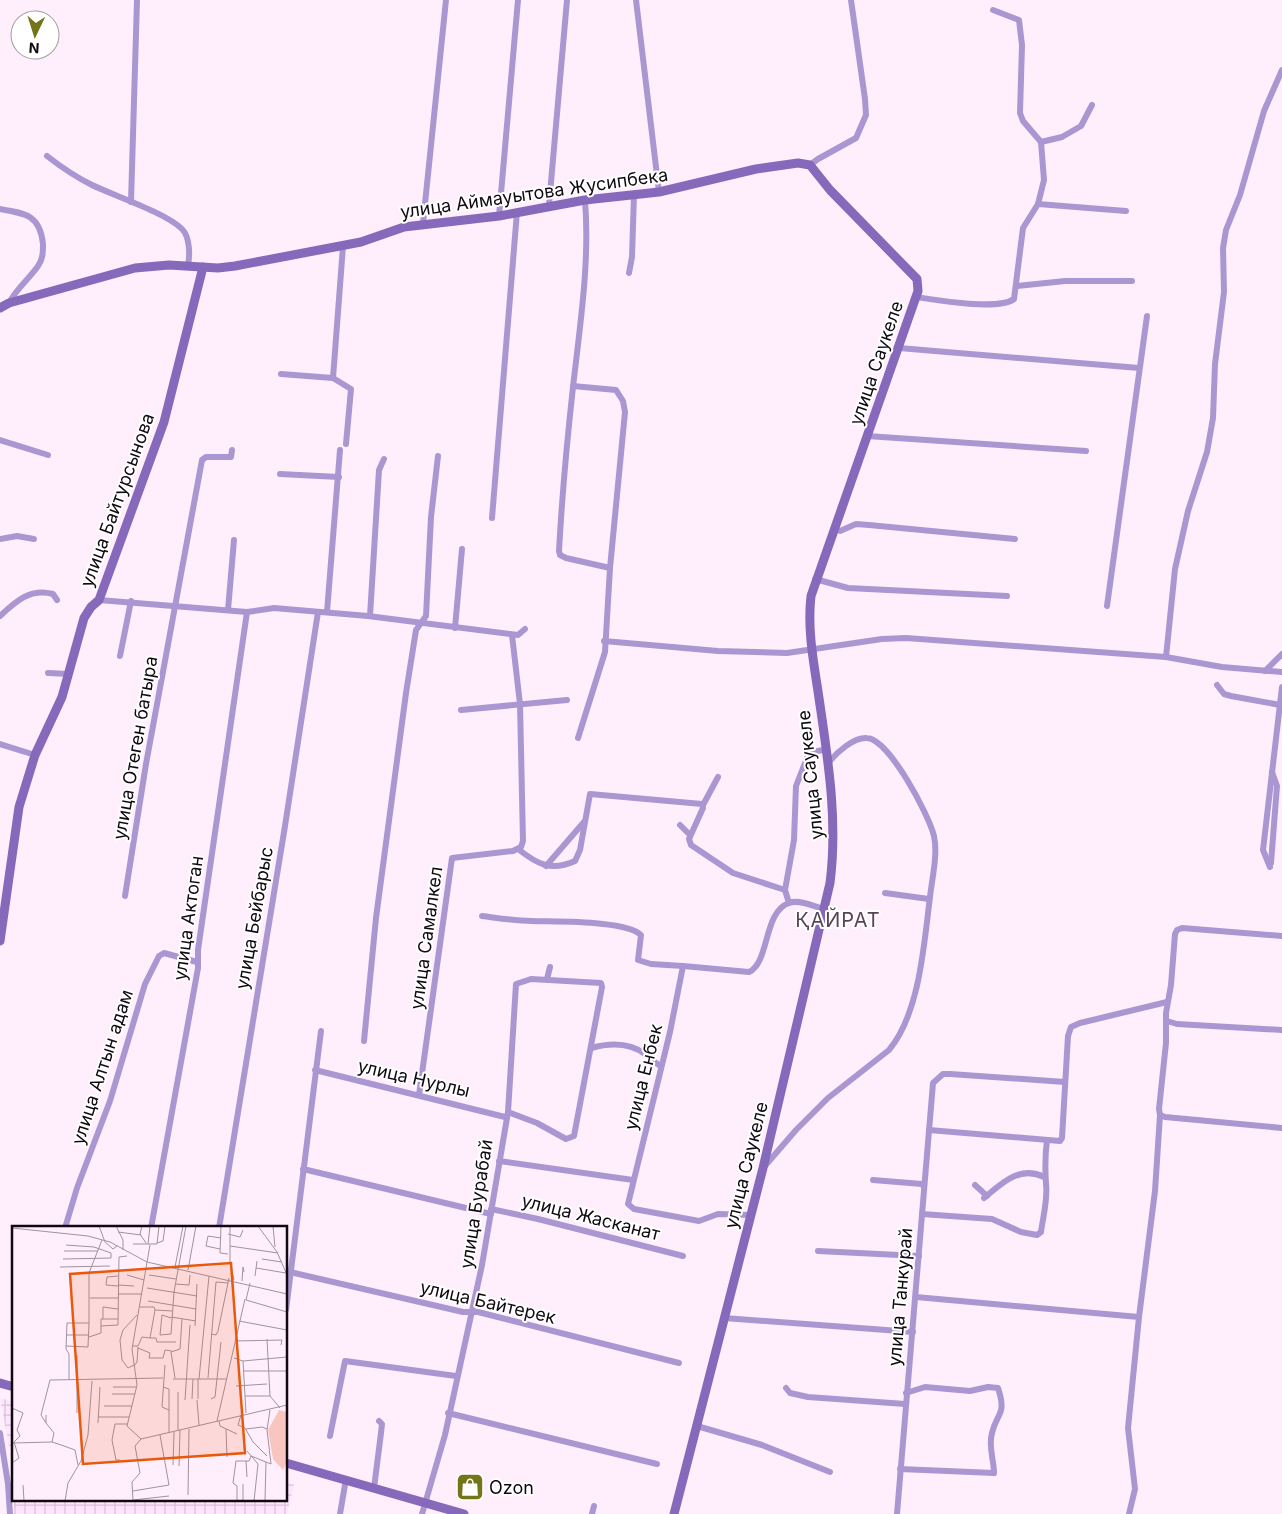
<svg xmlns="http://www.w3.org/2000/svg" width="1282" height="1514" viewBox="0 0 1282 1514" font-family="Inter,sans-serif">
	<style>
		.industrial { fill: url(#industrial-grid) }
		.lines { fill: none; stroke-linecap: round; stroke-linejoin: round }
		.street { stroke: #aa97d1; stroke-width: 6 }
		.secondary { stroke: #8769bc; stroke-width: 9 }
		.labels { text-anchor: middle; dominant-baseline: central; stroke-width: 4; stroke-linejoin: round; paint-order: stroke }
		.street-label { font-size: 18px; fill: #100a10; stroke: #fff }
		.poi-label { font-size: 18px; fill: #100a10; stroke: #fff; text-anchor: start }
		.quarter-label { font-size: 20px; letter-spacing: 1px; fill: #574756; stroke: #fff }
		.inset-road { fill: none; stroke: #9f939e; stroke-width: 1 }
		.view { fill: #e8590c; fill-opacity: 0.15; stroke: #e8590c; stroke-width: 2.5 }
		.inset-edge { fill: none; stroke: #100a10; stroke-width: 2.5 }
	</style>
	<defs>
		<pattern id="industrial-grid" width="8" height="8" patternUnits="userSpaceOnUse" patternTransform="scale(1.25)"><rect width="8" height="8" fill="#fee4fd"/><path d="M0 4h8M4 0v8" fill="none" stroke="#d9c2d8"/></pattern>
	</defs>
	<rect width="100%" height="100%" fill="#ffeffd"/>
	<g class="industrial">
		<path d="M0,1398l14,4v96l-2,-36z"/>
		<path d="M286,1482l8,2 -7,30h-273v-14h272z"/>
	</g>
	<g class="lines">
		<g class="street">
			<path d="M636,0l23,192"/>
			<path d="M1041,142l21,-5 19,-11 11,-21"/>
			<path d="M47,156c14,11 29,21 45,29 23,11 74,28 90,44 8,8 8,26 6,36"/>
			<path d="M810,165l8,-6 38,-21 10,-23 -1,-16 -14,-99"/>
			<path d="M585,200c5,62 -5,125 -12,187 -6,54 -11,109 -14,164l1,4 6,3 44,10"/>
			<path d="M131,202l6,-202"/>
			<path d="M1038,204l88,7"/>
			<path d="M549,205l18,-205"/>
			<path d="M0,209c25,4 40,6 43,35 0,8 0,15 -5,22 -9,13 -21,22 -29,37"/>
			<path d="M499,216l19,-216"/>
			<path d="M423,223l23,-223"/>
			<path d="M343,246l-10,132 18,11 -5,55"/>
			<path d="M629,273l3,-16 2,-62"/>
			<path d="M1017,286l48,-5h67"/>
			<path d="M916,297c20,3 82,14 98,2l9,-71 15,-24 6,-24 -3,-38 -18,-21 -3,-8 2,-68 -3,-25 -26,-10"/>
			<path d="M899,348l240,20"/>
			<path d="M281,374l52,4"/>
			<path d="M573,386l43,4 7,11 2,11 -15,156 -5,84 -27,86"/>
			<path d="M867,436l219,15"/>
			<path d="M0,440l48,15"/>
			<path d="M280,474l59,3"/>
			<path d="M492,518l25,-306"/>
			<path d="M835,528l5,3 16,-7 13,1 146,14"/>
			<path d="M0,539l17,-3 17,3"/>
			<path d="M815,579l33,9 159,8"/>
			<path d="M99,600l148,12 27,-4 94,8 150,19 7,-6"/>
			<path d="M1107,606l40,-290"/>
			<path d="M228,610l6,-70"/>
			<path d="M327,612l13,-162"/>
			<path d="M0,616c16,-15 30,-28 53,-22l4,6"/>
			<path d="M370,616l9,-146 5,-11"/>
			<path d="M455,628l7,-79"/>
			<path d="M604,641l114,10 69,2 95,-14 24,-1 260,19 56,10 60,5"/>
			<path d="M120,656l11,-55"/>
			<path d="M1166,657l9,-88 13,-58 19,-59 6,-34 2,-54 9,-72 -1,-44 3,-18 14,-35 24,-84 18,-41"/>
			<path d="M1265,671l17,-17"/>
			<path d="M48,673l21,1"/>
			<path d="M1217,685l7,9 7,2 49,9"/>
			<path d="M461,710l106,-10"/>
			<path d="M0,744l35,11"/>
			<path d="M703,805l15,-28"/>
			<path d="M680,825l10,10"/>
			<path d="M518,849c19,15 33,23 57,12l5,-11 10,-56 112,10 1,4 -14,31 2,6 42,28 52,17"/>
			<path d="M1271,863l6,-77 -5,-14"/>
			<path d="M546,866l38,-44"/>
			<path d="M1270,867l-7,-17 19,-163"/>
			<path d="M885,893l44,6"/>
			<path d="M125,896l21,-132 56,-304 4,-3h25l1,-7"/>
			<path d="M789,903l-4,-13 9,-50 2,-54 13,-33 18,-4"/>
			<path d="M482,916c16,2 33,5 50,5 22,1 94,-1 109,14l-3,25 13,4 32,2"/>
			<path d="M1282,936l-100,-8 -5,2 -2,4 -4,51 -5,28v30l-7,66 1,6 5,2 117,11"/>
			<path d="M547,979l3,-12"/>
			<path d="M1167,1021l10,3 105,6"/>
			<path d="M364,1041l12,-123 30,-225 10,-63 10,-14 5,-99 7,-61"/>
			<path d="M591,1048c18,-5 38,-6 54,6 6,4 9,9 16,12"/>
			<path d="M315,1070l190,47"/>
			<path d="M419,1095l33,-237 61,-7 8,-4 2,-6 -3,-137 -8,-69"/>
			<path d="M929,1130l131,11 2,-3 6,-102 3,-9 9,-4 87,-21"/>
			<path d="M499,1161l134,19"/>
			<path d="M764,1167l32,-37 32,-32 61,-48c31,-37 35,-107 41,-153 2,-19 8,-42 4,-61 -5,-21 -45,-97 -67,-98 -13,-1 -30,14 -38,24"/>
			<path d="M303,1169l188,45"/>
			<path d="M873,1180l49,4 2,3"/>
			<path d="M975,1185l12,11"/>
			<path d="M984,1198c18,-15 36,-33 60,-21"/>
			<path d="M491,1209l47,10 145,37"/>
			<path d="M922,1214l70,5 29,13 16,3 4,-3c2,-15 7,-33 5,-48 -1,-15 -1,-29 1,-44"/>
			<path d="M751,1215l-33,-1 -19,7 -65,-12 -6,-5 42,-172 13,-66 66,6c21,-10 14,-60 40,-69 9,-4 25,3 34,6"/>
			<path d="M65,1228l12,-40 33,-87 35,-117 14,-28 5,-3 33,9"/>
			<path d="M151,1228l47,-260v-18l49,-338"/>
			<path d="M219,1228l66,-402 33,-214"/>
			<path d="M818,1251l101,5"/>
			<path d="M290,1272l173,40h15l201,51"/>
			<path d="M916,1297l223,20"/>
			<path d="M286,1310l35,-279"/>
			<path d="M724,1318l189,14"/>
			<path d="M786,1388l4,5 18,4 97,7"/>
			<path d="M448,1413l209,51"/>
			<path d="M697,1426l65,19 68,27"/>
			<path d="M0,1433l8,51 2,30"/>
			<path d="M330,1436l15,-75 111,15"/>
			<path d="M900,1469l94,4c0,-13 -6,-27 -2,-40 5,-21 15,-18 6,-45l-10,-1 -18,4 -45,-4 -19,6"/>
			<path d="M374,1488l7,-55 1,-9 -3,-3"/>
			<path d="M340,1514l6,-35"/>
			<path d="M422,1514l23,-79 37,-170 26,-153 8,-128 15,-5 70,4 1,4 -28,149 -8,3 -29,-16 -29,-11"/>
			<path d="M592,1514l2,-8"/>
			<path d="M897,1514l36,-431 10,-9h7l115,8"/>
			<path d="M1129,1514l6,-25 -7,-61 11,-111 16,-126 5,-76"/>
		</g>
		<g class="secondary">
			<path d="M0,308l9,-5 126,-35 34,-3 49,3 17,-2 126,-24 43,-15 95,-11 86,-16 74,-8 97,-23 42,-6 12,2 20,25 87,89 1,12 -107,305c-4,34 3,68 8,102 9,62 19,122 11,185l-67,285 -89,346"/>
			<path d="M0,941l19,-134 16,-52 27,-58 22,-79 7,-11 8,-7 65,-178 39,-155"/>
			<path d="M0,1383l14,4"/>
			<path d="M286,1463l178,51"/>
		</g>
	</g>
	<defs>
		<g id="shop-square" transform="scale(1.4375)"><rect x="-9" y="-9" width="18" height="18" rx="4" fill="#747419" stroke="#fff"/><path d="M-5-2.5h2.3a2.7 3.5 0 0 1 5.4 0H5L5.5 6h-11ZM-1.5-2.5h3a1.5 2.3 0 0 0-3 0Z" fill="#fff"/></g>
	</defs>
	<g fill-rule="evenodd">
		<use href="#shop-square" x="470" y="1487"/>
	</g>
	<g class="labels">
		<g class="street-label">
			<text transform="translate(534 193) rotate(-8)">улица Аймауытова Жусипбека</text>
			<text transform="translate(876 363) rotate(-71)">улица Саукеле</text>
			<text transform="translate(117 500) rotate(-70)">улица Байтурсынова</text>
			<text transform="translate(135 748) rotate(-80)">улица Отеген батыра</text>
			<text transform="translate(810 775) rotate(-96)">улица Саукеле</text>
			<text transform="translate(188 918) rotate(-82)">улица Актоган</text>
			<text transform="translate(254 918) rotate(-80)">улица Бейбарыс</text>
			<text transform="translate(426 938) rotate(-82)">улица Самалкел</text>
			<text transform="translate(102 1067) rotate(-72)">улица Алтын адам</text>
			<text transform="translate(643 1077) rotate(-76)">улица Енбек</text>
			<text transform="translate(414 1078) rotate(13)">улица Нурлы</text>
			<text transform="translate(746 1165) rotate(-76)">улица Саукеле</text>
			<text transform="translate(476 1204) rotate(-81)">улица Бурабай</text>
			<text transform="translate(591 1217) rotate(14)">улица Жасканат</text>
			<text transform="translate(900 1297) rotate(-85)">улица Танкурай</text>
			<text transform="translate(488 1302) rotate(13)">улица Байтерек</text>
		</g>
		<g class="poi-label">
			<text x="489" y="1487">Ozon</text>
		</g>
		<g class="quarter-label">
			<text x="838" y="920">ҚАЙРАТ</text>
		</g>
	</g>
	<g transform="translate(12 1226)">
		<rect width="275" height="275" fill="#ffeffd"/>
		<path d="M267,184l8,2 -1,52 -3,6 -10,-11 -5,-29z" fill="#f9c5c1"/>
		<path class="inset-road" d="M87,0l6,16 8,7 4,-3M104,0l7,14v10M130,0l-2,8 6,9M209,0l-1,27 8,1M218,0v36l4,18M246,0l19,26 10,23M261,0l2,21M0,2l76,8 22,6 37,20 140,32M106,6l23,3M216,8l12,3 3,-7M145,17l6,-2 2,-15M121,18h24l2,-18M136,18l2,-18M218,20l48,7M208,23l-14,-3 2,-10 13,2M52,25h34M51,33l48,-1v-5l-17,-6 -28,-2M250,33l20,3M48,41l50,-1M163,41l8,-41M244,42l30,5M176,44l8,-44M115,49l17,5M137,49l27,4M243,50l2,-15M230,55l1,-14 1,5M238,57l-4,17 41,12M163,58l14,1 1,-10M106,59l16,1M106,60l-12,-1 1,-8 11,-1M135,62l50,8M106,68h24M78,72h28M136,75l24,4M160,79l24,4M128,81h14l1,3M143,84l17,1M159,91l25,4M159,92l-9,-3 -2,20 11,-1 3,-42 12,-66M91,93v-12l15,2M227,95l48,9M77,97v-50l13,-33M89,100l17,-1 1,-68 8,-1M183,100l2,-42M199,108l5,1 2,-4 10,-48M54,109h23M77,111l12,-4v-14h17M138,112h6l1,4h19M255,113l3,57 10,12M224,115l46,-1 -1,5M54,120l22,1 1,-24h-22l-1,26 3,5v26M121,120h5l4,-9 8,1 5,-28M126,122l12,5 -1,5h14l2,-8 7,1M222,132l9,3 44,-4M231,135l3,52M122,139l-6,3 -6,-8 -2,-20 3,-10 14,-15M153,139l-3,42 7,3M122,140l3,-4 1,-15M231,145h44M163,152l-4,-26 9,-3 2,-30M196,152l8,-96 12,1 1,-5M161,153h54M187,153l10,-103M224,160l31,-2M101,161h24M151,161l6,2v44M100,168h23M233,170h25M180,173l1,-20M186,173v-20M199,173l4,-2 6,-55M173,174l5,-75M185,174l2,25M92,180h28M0,182l11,5 -6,17 3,6 -6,6 5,16 -7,5M65,187v-58M34,189v8l8,10 -2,9M229,189l-3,10 7,3 8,14 14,14M86,191h31M205,195l28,-122M207,195l1,5 17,8M34,197l-5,-8 9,-35 113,-2M86,197l2,-36M214,203l1,28M234,203l16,-2 5,2M166,205v-39M129,213l-14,-13 10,-41 -5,-36 18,-104M0,217l40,-1 12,4 11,4 3,15M235,225l11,13 -4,37M239,230l20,8 -4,-34 3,-20M108,234h-4l-4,-20 3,-16h12M234,235l1,16M161,239l1,-33M167,240l1,-36M11,259l1,16M121,265l36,-6 -9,-50M176,269l1,-66M121,274l36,-4M53,275l3,-18 13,-22 7,-26 4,-54M121,275l-1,-19 8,-9 -5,-27 6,-7 146,-34M225,275v-15l-4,-3 3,-22h13l2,-5M231,275v-17M253,275l1,-39"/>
		<path class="view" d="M219,37l14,190 -162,11 -13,-190z"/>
		<rect width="275" height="275" class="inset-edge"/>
	</g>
	<g transform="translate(35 35) rotate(184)"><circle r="24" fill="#ffffff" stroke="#9f9d9f"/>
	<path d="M0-4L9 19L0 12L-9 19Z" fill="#747419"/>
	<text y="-8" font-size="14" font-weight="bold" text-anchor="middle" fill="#100a10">N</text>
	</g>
</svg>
